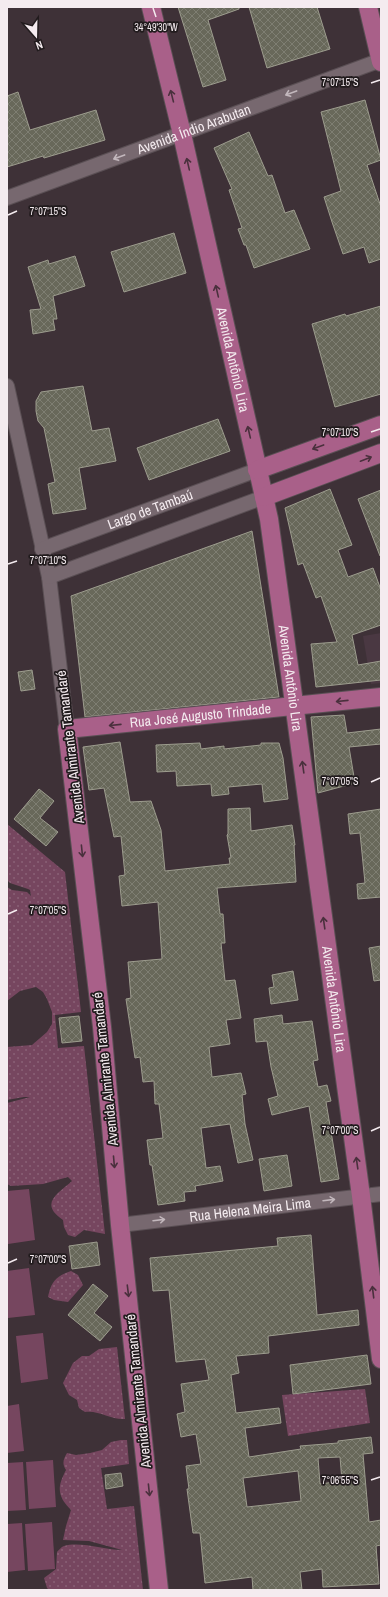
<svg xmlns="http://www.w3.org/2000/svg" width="388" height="1597" viewBox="0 0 388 1597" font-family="'Archivo Narrow',sans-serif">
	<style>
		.built { fill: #4a3842 }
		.green { fill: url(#green-dots) }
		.pitch { fill: #76465f }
		.building { fill: url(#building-cross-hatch); stroke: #9d9d8e; fill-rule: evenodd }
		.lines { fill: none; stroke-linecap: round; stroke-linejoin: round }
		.minor-casing { stroke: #5a4f54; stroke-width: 16 }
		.major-casing { stroke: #5a4f54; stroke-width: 20 }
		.minor { stroke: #77686f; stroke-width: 14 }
		.major { stroke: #a96089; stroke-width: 18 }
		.oneway { stroke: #c2b7bc }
		.oneway2 { stroke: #4a303d }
		.ticks { fill: none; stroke: #f4ebef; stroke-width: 1.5 }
		.labels { text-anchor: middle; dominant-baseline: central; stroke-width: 3.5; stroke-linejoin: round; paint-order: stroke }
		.street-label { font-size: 14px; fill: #f4ebef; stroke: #211b1d }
		.ticks-label { font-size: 10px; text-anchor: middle; fill: #f4ebef; stroke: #211b1d; stroke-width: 3.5; stroke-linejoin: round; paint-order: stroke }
	</style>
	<defs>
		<pattern id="green-dots" width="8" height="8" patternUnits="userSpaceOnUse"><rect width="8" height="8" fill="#76465f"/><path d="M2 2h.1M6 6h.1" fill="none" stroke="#8a6176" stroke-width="1.8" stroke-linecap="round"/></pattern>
		<pattern id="building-cross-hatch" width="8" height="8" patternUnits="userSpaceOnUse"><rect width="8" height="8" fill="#68685a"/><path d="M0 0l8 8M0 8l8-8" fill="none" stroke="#7e7e72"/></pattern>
	</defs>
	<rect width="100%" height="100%" fill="#3e3137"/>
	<path class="built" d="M381,633v50l-10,1 -8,-48z"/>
	<g class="green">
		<path d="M7,824l58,48 16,140 -26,3 3,33 26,-2 21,188 -21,-4 -9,7 -7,-2 -4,-8 -1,-7c-25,-17 -4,-27 9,-39l-4,-4 -25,7 -32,2 -4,-2v-81l23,-6h-6l-17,3v-53l25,-2 15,-13 5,-8v-12l-5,-13 -4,-7 -7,-5 -16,4 -13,10v-114l5,3 15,2 4,4 -1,-6 -2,-1 -18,-6 -3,-3z"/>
		<path d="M71,1271l7,4 5,10 -15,17 -14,-2 -6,-3c3,-15 8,-21 23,-26z"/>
		<path d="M117,1347l8,72c-14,1 -26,-9 -40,-7l-6,-4 -2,-8 -8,-5 -6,-12 10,-20 9,-7h7l10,-7z"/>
		<path d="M365,1389l5,34 -82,13 -6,-41z"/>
		<path d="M121,1440h6l2,24 -28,4 6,41 27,-3 9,84h-94l-2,-2 -3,-10 12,-9 1,-17c2,-2 4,-5 7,-6 16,-5 41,4 58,4l-33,-9 -26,-1 3,-14 5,-16c-14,-14 -14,-23 -5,-40 -4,-6 -3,-10 1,-17l9,2 14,-2 12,-3 9,-8z"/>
	</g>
	<g class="pitch">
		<path d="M29,1189l6,51 -27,4 -1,-53z"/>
		<path d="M29,1268l6,47 -27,3 -1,-47z"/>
		<path d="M43,1333l5,46 -27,4 -5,-47z"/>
		<path d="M19,1404l5,47 -17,2v-47z"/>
		<path d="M53,1460l3,47 -27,2 -3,-47z"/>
		<path d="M23,1462l3,48 -19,1v-48z"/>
		<path d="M52,1522l3,47 -27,2 -3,-47z"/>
		<path d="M22,1523l3,47 -18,2v-48z"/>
	</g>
	<g class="building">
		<path d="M178,7h61v2l-31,11 18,60 -23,7z"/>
		<path d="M249,7h68l13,42 -63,19z"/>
		<path d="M18,92l12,38 66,-20 9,30 -61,18 -1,-2 -36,11v-71z"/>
		<path d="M365,100l16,60 -14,5 14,42v52l-12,4 -5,-16 -21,7 -11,-32 -8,-25 17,-6 -20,-79z"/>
		<path d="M249,132l19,44 4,-1 13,38 9,-3 16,39 -56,19 -8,-23h-2l-6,-16 4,-1 -13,-38 3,-1 -18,-41z"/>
		<path d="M174,233l12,40 -62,19 -13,-40z"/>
		<path d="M75,256l10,30 -32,10 4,23h-4l2,11 -22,4 -3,-24 11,-1 -13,-42 20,-7 1,4z"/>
		<path d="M381,306v88l-46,13 -23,-83 33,-10 1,2z"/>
		<path d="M83,386l9,45 17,-3 7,33 -37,7 7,41 -33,5 -5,-30 7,-2 -11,-54 -6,-7 -2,-10v-10l5,-9z"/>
		<path d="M218,419l12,32 -81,29 -12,-32z"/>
		<path d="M330,489l22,56 -14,5 10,27 25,-9 8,22v35l-29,10 6,30 23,-4v19l-65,7 -5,-43 26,-2 -16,-46 -5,2 -13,-35 -5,2 -13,-57z"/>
		<path d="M381,490v66h-1l-22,-57z"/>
		<path d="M252,531l27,166 -194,20 -14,-121z"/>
		<path d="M32,670l3,19 -14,2 -3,-19z"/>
		<path d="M344,715l3,18 34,-4v15l-32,3 6,36 -37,10 -7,-76z"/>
		<path d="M120,742l10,60 21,-1 10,29 4,41 65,-7 -1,-6h2l-4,-23 1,-1v-25l22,-1 1,23 41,-6 3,20h-1l2,37 -79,6 3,26h3l2,29h-4l4,38 10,-1 6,38 -15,2 4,24 -21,3 3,30 29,-4 5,21 -4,1 3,29 8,36 -15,3 -8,-39 -29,4 5,40 14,-2 3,15 -28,5 1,5 -12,1 1,9 -27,4 -6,-40h-2l-3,-25 16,-2 -4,-34h-4l-1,-23 -11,1 -3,-25 -5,1 -9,-59 5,-1 -3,-36 34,-3 -4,-57 -36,4 -3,-30 6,-1 -4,-39 -7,1 -10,-49 -15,2 -6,-43z"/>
		<path d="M200,743l1,6 23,-3v3l37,-4v-2h18l4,15 5,41 -24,3 -2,-18 -34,3 1,7 -17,2 -1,-12 -34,2 -1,-15 -19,1 -1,-27z"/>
		<path d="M39,789l15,12 -14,17 18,14 -12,14 -32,-27z"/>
		<path d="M381,809v88l-23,2 -1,-15 8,-1 -5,-50 -10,1 -2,-20z"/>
		<path d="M381,946v34l-7,1 -5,-33z"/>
		<path d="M293,971l5,29 -27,4 -2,-16 5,-1 -2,-12z"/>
		<path d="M282,1015l1,9 29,-3 6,39 -5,1 5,26 9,-2 4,16 -5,1 13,77 -18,3 -12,-76 -37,9 -4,-16 10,-3 -7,-29 -4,-26 -11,1 -2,-23z"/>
		<path d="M79,1016l3,25 -20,2 -3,-25z"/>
		<path d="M287,1155l5,31 -28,5 -5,-32z"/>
		<path d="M311,1235l6,80 41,-5 1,15 -91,11 1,17 -33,3 3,17 -8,2 5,38 43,-5 2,15 -36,5 4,29 52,-8 -1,-3 38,-3v-2l33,-4 2,16 -10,1 6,68 12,-2v25l-5,1 3,38 -56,3 -1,-18 -22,3 2,18h-49l-1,-13 -47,6 -5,-50h-7l-6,-44h2l-3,-23 15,-2 -5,-30 -15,3 -4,-23 8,-2 -4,-28 28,-4 -4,-21 -29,3 -7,-72 -16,1 -3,-33 128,-12 -1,-8zM340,1457l2,24 -22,3 -2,-26zM298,1471l3,30 -54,6 -4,-29z"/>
		<path d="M97,1242l3,23 -28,4 -3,-23z"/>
		<path d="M93,1284l15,12 -14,17 18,14 -12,14 -32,-26z"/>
		<path d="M367,1355l4,29 -78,10 -3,-29z"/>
		<path d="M121,1473l2,13 -17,3 -1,-14z"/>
	</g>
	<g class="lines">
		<g class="minor-casing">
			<g id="minor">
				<path id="s1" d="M7,198l374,-138"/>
				<path d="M7,386l42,191 18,152"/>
				<path id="s2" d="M42,549l215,-79"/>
				<path d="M49,577l215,-80"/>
				<path id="s3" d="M120,1225l261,-31"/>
			</g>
		</g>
		<g class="major-casing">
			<g id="major">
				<path id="s4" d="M151,7l31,127 87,385 92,677 20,163"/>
				<path d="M368,7l13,55"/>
				<path d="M257,470l124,-45"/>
				<path d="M264,497l117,-44"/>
				<path id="s5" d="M159,1590l-39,-365 -18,-198 -35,-298 314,-32"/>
			</g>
		</g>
		<use href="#minor" class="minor"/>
		<use href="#major" class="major"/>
	</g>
	<defs><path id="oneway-shaft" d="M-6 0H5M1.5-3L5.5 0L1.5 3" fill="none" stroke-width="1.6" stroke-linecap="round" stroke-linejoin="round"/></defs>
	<g class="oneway">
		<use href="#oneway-shaft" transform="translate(291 93) rotate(160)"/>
		<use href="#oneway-shaft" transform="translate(119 157) rotate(160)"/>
		<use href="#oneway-shaft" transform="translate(329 1200) rotate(-7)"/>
		<use href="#oneway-shaft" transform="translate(159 1220) rotate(-7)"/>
	</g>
	<g class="oneway2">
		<use href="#oneway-shaft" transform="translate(172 96) rotate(-104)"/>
		<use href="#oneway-shaft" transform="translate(188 164) rotate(-103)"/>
		<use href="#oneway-shaft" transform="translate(217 291) rotate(-103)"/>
		<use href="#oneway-shaft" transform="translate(249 432) rotate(-103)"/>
		<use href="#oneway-shaft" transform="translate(318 447) rotate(160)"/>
		<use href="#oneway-shaft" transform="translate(366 459) rotate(-21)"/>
		<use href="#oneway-shaft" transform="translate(342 701) rotate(174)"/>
		<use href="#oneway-shaft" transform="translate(115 725) rotate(174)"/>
		<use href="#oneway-shaft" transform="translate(303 767) rotate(-98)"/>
		<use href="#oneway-shaft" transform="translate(82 851) rotate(84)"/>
		<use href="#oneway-shaft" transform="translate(324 923) rotate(-98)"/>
		<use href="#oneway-shaft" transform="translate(114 1162) rotate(85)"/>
		<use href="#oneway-shaft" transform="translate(357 1163) rotate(-98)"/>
		<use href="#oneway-shaft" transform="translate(128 1291) rotate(83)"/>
		<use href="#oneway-shaft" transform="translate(373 1292) rotate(-97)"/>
		<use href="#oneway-shaft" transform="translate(149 1490) rotate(84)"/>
	</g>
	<path class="ticks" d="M153,8l3,9M371,83l9,-3M8,215l9,-4M371,432l9,-3M8,564l9,-3M371,782l9,-4M8,914l9,-4M371,1131l9,-4M8,1263l9,-4M371,1480l9,-3"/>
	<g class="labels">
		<g class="street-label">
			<text stroke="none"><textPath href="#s1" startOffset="199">Avenida Índio Arabutan</textPath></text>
			<text stroke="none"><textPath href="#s4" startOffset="362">Avenida Antônio Lira</textPath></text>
			<text stroke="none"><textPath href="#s2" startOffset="115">Largo de Tambaú</textPath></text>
			<text stroke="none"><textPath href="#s4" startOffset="686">Avenida Antônio Lira</textPath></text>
			<text stroke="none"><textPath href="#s5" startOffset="1000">Rua José Augusto Trindade</textPath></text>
			<text transform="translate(70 747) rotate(-97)">Avenida Almirante Tamandaré</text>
			<text stroke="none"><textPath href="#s4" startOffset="1010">Avenida Antônio Lira</textPath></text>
			<text transform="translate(105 1069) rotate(-96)">Avenida Almirante Tamandaré</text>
			<text stroke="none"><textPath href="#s3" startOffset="131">Rua Helena Meira Lima</textPath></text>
			<text transform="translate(138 1391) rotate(-96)">Avenida Almirante Tamandaré</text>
		</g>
	</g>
	<g class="ticks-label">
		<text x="156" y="31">34°49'30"W</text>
		<text x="340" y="86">7°07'15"S</text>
		<text x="48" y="215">7°07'15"S</text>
		<text x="340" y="436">7°07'10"S</text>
		<text x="48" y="564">7°07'10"S</text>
		<text x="340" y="785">7°07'05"S</text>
		<text x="48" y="914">7°07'05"S</text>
		<text x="340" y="1134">7°07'00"S</text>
		<text x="48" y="1263">7°07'00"S</text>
		<text x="340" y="1484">7°06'55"S</text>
	</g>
	<rect width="388" height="1597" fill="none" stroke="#f4ebef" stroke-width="16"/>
	<g transform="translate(36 36) rotate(160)" stroke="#211b1d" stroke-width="3" paint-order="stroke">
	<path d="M0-3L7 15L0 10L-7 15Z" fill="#f4ebef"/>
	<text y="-6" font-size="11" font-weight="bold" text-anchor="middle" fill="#f4ebef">N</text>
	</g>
</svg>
